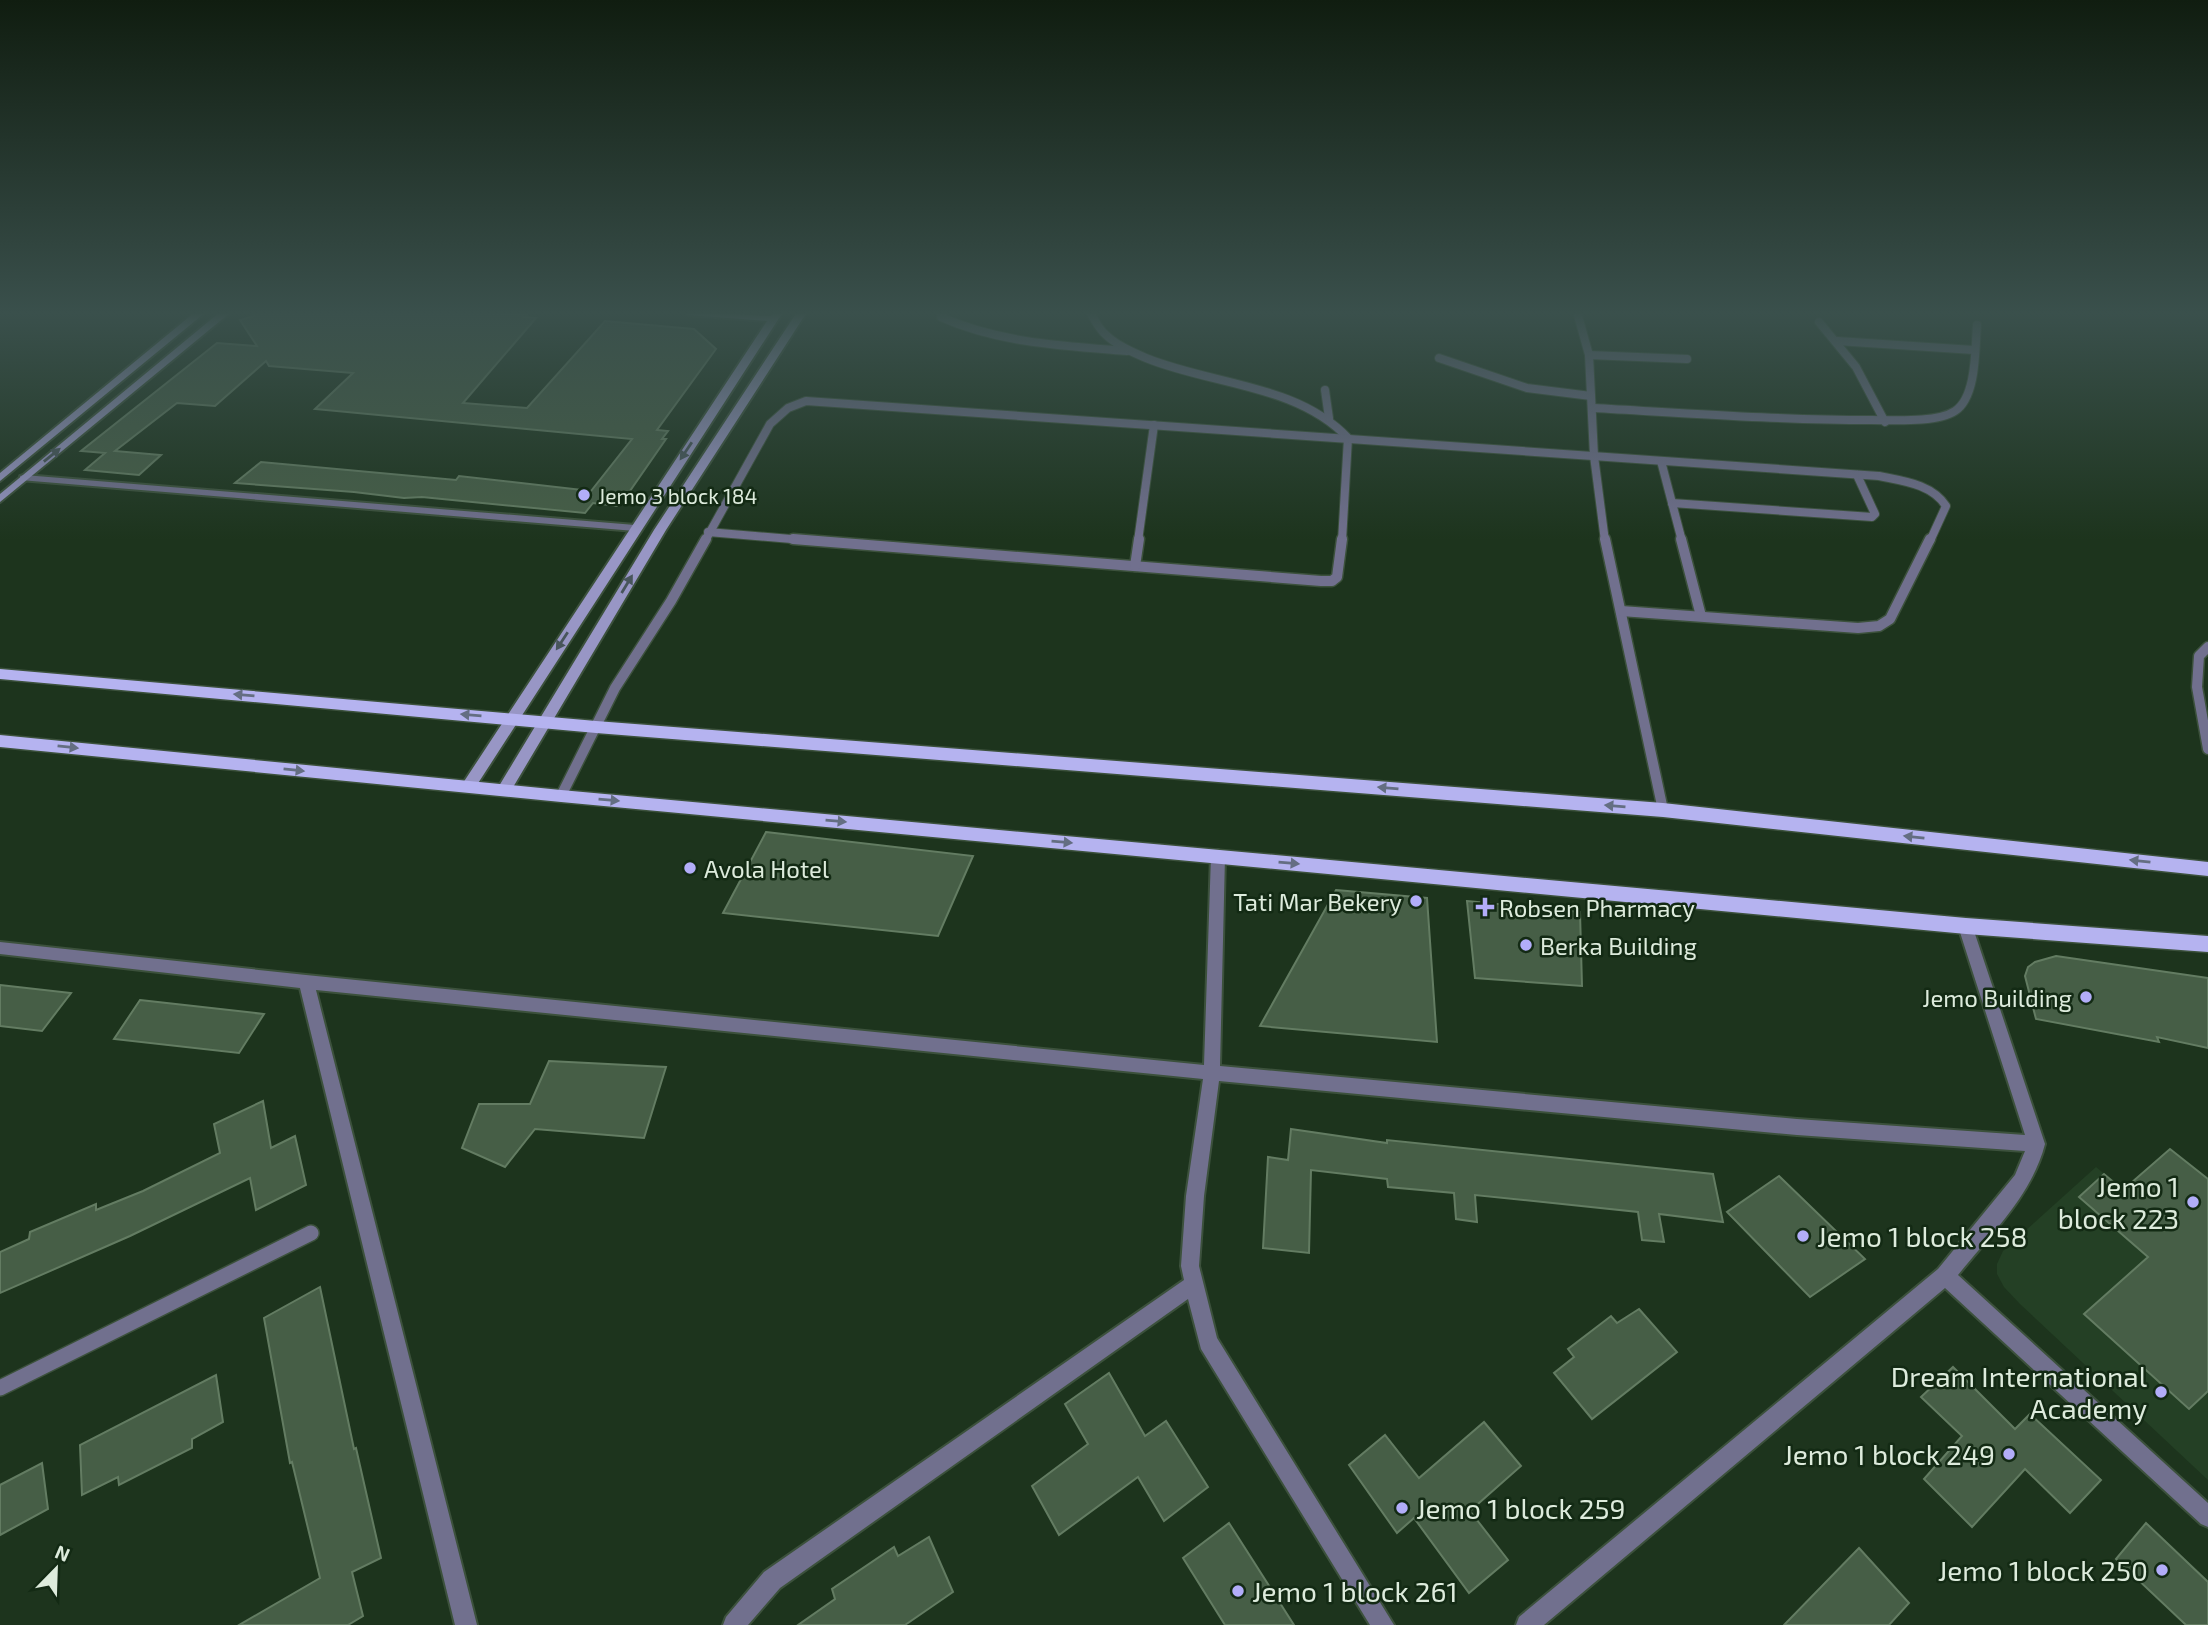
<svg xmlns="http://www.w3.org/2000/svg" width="2208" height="1625" viewBox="0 0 2208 1625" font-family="'Exo 2',sans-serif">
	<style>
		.built { fill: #244025 }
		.building { fill: #465e46; stroke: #637c62; stroke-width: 2 }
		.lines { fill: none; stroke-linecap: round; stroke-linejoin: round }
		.lane-far2-casing { stroke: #3c513c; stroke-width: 10 }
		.lane-far1-casing { stroke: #3c513c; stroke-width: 13 }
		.lane-casing { stroke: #3c513c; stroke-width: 18 }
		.street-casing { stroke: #3c513c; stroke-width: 4 }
		.secondary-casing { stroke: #3c513c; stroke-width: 4 }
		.primary-casing { stroke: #3c513c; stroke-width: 3 }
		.lane-far2 { stroke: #71708e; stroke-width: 8 }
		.lane-far1 { stroke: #71708e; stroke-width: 10 }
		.lane { stroke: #71708e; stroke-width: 15 }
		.street { fill: #71708e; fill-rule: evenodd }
		.secondary { fill: #9896c5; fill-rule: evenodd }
		.primary { fill: #b5b3f0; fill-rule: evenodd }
		.oneway { fill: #48555b }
		.oneway2 { fill: #646e82 }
		.poi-dot { fill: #b2adf9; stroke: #132a14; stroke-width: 2.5 }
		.labels { text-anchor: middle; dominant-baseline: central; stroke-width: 5; stroke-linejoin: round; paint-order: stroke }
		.far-poi-label { font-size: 21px; fill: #ddebdc; stroke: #132a14; text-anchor: start }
		.poi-label { font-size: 24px; fill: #ddebdc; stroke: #132a14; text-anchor: start }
		.near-poi-label { font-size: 28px; fill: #ddebdc; stroke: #132a14; text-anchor: end }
	</style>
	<rect width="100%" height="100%" fill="#1d341d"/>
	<path class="built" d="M2096,1167l112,93v220l-188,-176 -16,-17 -7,-13v-10l6,-13z"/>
	<g class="building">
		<path d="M251,312h208l67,3 -2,2 12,1 -73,85 64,5 78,-87 89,8 22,20 -59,81 11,1 -6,8h4l-41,59 -8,8 -24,-3 -8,10 -163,-16 -18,1 -50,-6 -119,-9 26,-21 195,18 3,-4 132,15 41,-52 -317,-30 38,-36 -84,-7 -3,-5 -51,45 -38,-3 -62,48 46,4 -22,20 -54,-5 20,-17 -24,-2 136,-108 40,3 -17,-26 14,-4z"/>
		<path d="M766,832l207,24 -35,80 -215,-23z"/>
		<path d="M1336,890l91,8 10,144 -177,-16z"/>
		<path d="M1467,901l113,11 2,74 -107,-8z"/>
		<path d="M2056,956l152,22v70l-51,-11 2,5 -123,-23 -11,-43 3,-9 7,-5z"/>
		<path d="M0,985l71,8 -29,38 -42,-5z"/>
		<path d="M140,1000l124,14 -25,39 -125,-14z"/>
		<path d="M549,1061l117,6 -22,71 -109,-9 -30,38 -43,-19 17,-44h51z"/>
		<path d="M263,1101l8,47 24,-12 11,49 -50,25 -6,-32 -120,58 -130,57v-41l29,-13 1,-7 66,-28v6l47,-19 77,-38 -6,-29z"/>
		<path d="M1291,1129l96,14v-3l326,34 10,48 -64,-8 5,28 -22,-2 -4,-28 -163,-17 2,27 -21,-3 -2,-26 -66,-6 -1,-8 -76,-9 -2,83 -46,-5 5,-91 20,3z"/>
		<path d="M2170,1149l38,30v212l-19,18 -105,-95 64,-57 -69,-60 25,-23 19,16z"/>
		<path d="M1779,1176l86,83 -55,38 -83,-85z"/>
		<path d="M320,1287l34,162 2,-1 25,110 -29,14 11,44 -15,9h-109l81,-47 -28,-116 -2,1 -26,-145z"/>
		<path d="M1639,1309l38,43 -85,67 -38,-46 20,-16 -6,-8 43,-33 6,7z"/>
		<path d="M1953,1367l62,62 15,-15 71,66 -31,33 -45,-44 -53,58 -48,-48 38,-43 -41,-39z"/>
		<path d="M1109,1373l36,63 21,-15 42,66 -44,34 -26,-44 -79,58 -27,-49 56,-42 -23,-40z"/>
		<path d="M216,1375l7,47 -31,17v9l-73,37 -1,-8 -36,18 -2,-50z"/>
		<path d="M1484,1422l37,44 -51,45 38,49 -39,33 -55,-75 -17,15 -48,-68 36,-30 34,43z"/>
		<path d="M42,1463l6,46 -48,26v-50z"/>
		<path d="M1229,1523l65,102h-69l-42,-67z"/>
		<path d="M2146,1523l62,59v43h-22l-70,-66z"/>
		<path d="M929,1537l24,55 -48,33h-107l37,-26 -3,-10 62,-42 4,9z"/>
		<path d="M1859,1548l50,55 -20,22h-105z"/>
	</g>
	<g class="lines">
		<g class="lane-far2-casing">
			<g id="lane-far2">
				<path d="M942,312l-1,5c58,26 123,29 186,34"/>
				<path d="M1090,312c4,7 9,17 15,22 11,11 27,18 41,24 66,27 151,26 202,80l-6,103"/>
				<path d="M1577,312l12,43 5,101 11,85"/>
				<path d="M1819,322l37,45 29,55"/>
				<path d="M1837,341l137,9"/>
				<path d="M1589,355l98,4"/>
				<path d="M1439,358l88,30 64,8"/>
				<path d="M1325,390l4,28"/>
				<path d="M1593,408c92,5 185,12 278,12 22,0 66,3 84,-9 22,-14 20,-64 22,-86"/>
				<path d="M1661,461l21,80"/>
				<path d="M1672,503l200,14 3,-3 -18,-39"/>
				<path d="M708,532l107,9"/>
				<path d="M705,541l65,-117 18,-16 18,-7 1073,75c24,5 53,8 67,30l-16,35"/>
				<path d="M1138,541l16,-116"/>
			</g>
		</g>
		<g class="lane-far1-casing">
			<g id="lane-far1">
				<path d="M793,539l528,42h11l5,-4 5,-38"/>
				<path d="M1605,539l58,271"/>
				<path d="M1681,539l20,77"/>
				<path d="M1135,566l4,-27"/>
				<path d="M1621,611l237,17 21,-2 11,-7 40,-80"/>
				<path d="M2208,647l-9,9 -2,31 11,62"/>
				<path d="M561,796l54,-108 56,-87 35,-62"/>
			</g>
		</g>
		<g class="lane-casing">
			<path id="lane" d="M0,1388l311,-155"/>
		</g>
		<g class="street-casing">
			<g id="street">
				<path d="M24,475l611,50 6,3 -6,3 -615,-51v-4z"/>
				<path d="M1218,850l5,2 2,4 -5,210 577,53 228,16 -67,-209 3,-4 5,-2 5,2 74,222c-13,51 -55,91 -87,131l250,228v24l-7,-3 -256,-236 -401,337h-28l3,-8 419,-348 77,-94 10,-24 -228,-16 -578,-54 -15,115 -5,70 18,72 177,287h-24l-169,-276 -13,-50 -408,289 -32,37h-25l3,-8 38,-45 420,-292 -3,-14 5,-70 17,-117 -887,-89 161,635h-22l-155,-637 -300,-34v-12l306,33 898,90 7,-209 2,-4z"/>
			</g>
		</g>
		<g class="secondary-casing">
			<g id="secondary">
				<path d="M195,312h11l-206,169v-8z"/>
				<path d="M220,312h11l-231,190v-8z"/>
				<path d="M684,312l87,4 2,-4h10l-310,479h-10l-2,-4 2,-4 304,-462 -78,-6z"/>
				<path d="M797,312h10l-141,218 -157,264h-10l-2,-4 2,-4 155,-256z"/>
			</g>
		</g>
		<g class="primary-casing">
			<g id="primary">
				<path d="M0,669l596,52 1067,82 545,59v14l-545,-59 -1067,-84 -596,-54z"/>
				<path d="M0,735l561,55 1405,128 242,18v16l-242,-18 -1405,-132 -561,-55z"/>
			</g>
		</g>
		<use href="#lane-far2" class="lane-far2"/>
		<use href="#lane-far1" class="lane-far1"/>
		<use href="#lane" class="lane"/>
		<use href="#street" class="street"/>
		<use href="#secondary" class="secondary"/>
		<use href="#primary" class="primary"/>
	</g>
	<defs><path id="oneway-solid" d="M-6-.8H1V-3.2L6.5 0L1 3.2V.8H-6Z" transform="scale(1.75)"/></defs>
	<g class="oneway">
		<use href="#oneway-solid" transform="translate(686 451) rotate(124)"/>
		<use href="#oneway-solid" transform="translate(52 455) rotate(-39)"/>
		<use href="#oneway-solid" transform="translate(627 584) rotate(-59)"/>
		<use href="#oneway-solid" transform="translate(562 641) rotate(123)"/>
	</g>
	<g class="oneway2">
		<use href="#oneway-solid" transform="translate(244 695) rotate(-175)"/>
		<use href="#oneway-solid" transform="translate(471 715) rotate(-175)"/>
		<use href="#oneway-solid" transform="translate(68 747) rotate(6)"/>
		<use href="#oneway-solid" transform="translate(294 770) rotate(6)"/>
		<use href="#oneway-solid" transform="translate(1388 788) rotate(-175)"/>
		<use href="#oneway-solid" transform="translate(609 800) rotate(5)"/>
		<use href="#oneway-solid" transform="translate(1615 806) rotate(-175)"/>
		<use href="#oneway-solid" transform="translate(836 821) rotate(5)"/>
		<use href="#oneway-solid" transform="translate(1914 837) rotate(-174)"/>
		<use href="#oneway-solid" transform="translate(1062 842) rotate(5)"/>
		<use href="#oneway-solid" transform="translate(2140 861) rotate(-174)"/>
		<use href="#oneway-solid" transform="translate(1289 863) rotate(5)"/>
	</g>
	<linearGradient id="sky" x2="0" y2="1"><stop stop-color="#101d10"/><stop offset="0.58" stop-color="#3a504c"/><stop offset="1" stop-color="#3a504c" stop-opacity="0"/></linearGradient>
	<rect width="2208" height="540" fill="url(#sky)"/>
	<g class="poi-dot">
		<circle cx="584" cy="495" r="7"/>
		<circle cx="690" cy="868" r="7"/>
		<circle cx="1416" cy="901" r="7"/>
		<path d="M1481.5 896.5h7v7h7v7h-7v7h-7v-7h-7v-7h7z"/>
		<circle cx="1526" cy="945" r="7"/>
		<circle cx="2086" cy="997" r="7"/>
		<circle cx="2193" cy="1202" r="7"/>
		<circle cx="1803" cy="1236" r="7"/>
		<circle cx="2161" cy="1392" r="7"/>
		<circle cx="2009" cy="1454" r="7"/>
		<circle cx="1402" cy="1508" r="7"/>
		<circle cx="2162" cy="1570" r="7"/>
		<circle cx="1238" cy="1591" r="7"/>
	</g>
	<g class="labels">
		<g class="far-poi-label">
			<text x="598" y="495">Jemo 3 block 184</text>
		</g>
		<g class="poi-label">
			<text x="704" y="868">Avola Hotel</text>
			<text x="1402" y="901" text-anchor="end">Tati Mar Bekery</text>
			<text x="1499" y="907">Robsen Pharmacy</text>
			<text x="1540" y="945">Berka Building</text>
			<text x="2072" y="997" text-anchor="end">Jemo Building</text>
		</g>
		<g class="near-poi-label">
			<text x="2179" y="1186">Jemo 1<tspan x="2179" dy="32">block 223</tspan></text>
			<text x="1817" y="1236" text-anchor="start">Jemo 1 block 258</text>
			<text x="2147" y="1376">Dream International<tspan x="2147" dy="32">Academy</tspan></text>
			<text x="1995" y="1454">Jemo 1 block 249</text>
			<text x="1416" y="1508" text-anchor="start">Jemo 1 block 259</text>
			<text x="2148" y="1570">Jemo 1 block 250</text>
			<text x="1252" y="1591" text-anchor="start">Jemo 1 block 261</text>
		</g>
	</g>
	<g transform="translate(56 1569) rotate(23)" stroke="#132a14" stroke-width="5" paint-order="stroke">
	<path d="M0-5L12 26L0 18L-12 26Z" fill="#ddebdc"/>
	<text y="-10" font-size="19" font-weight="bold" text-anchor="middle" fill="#ddebdc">N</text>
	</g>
</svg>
